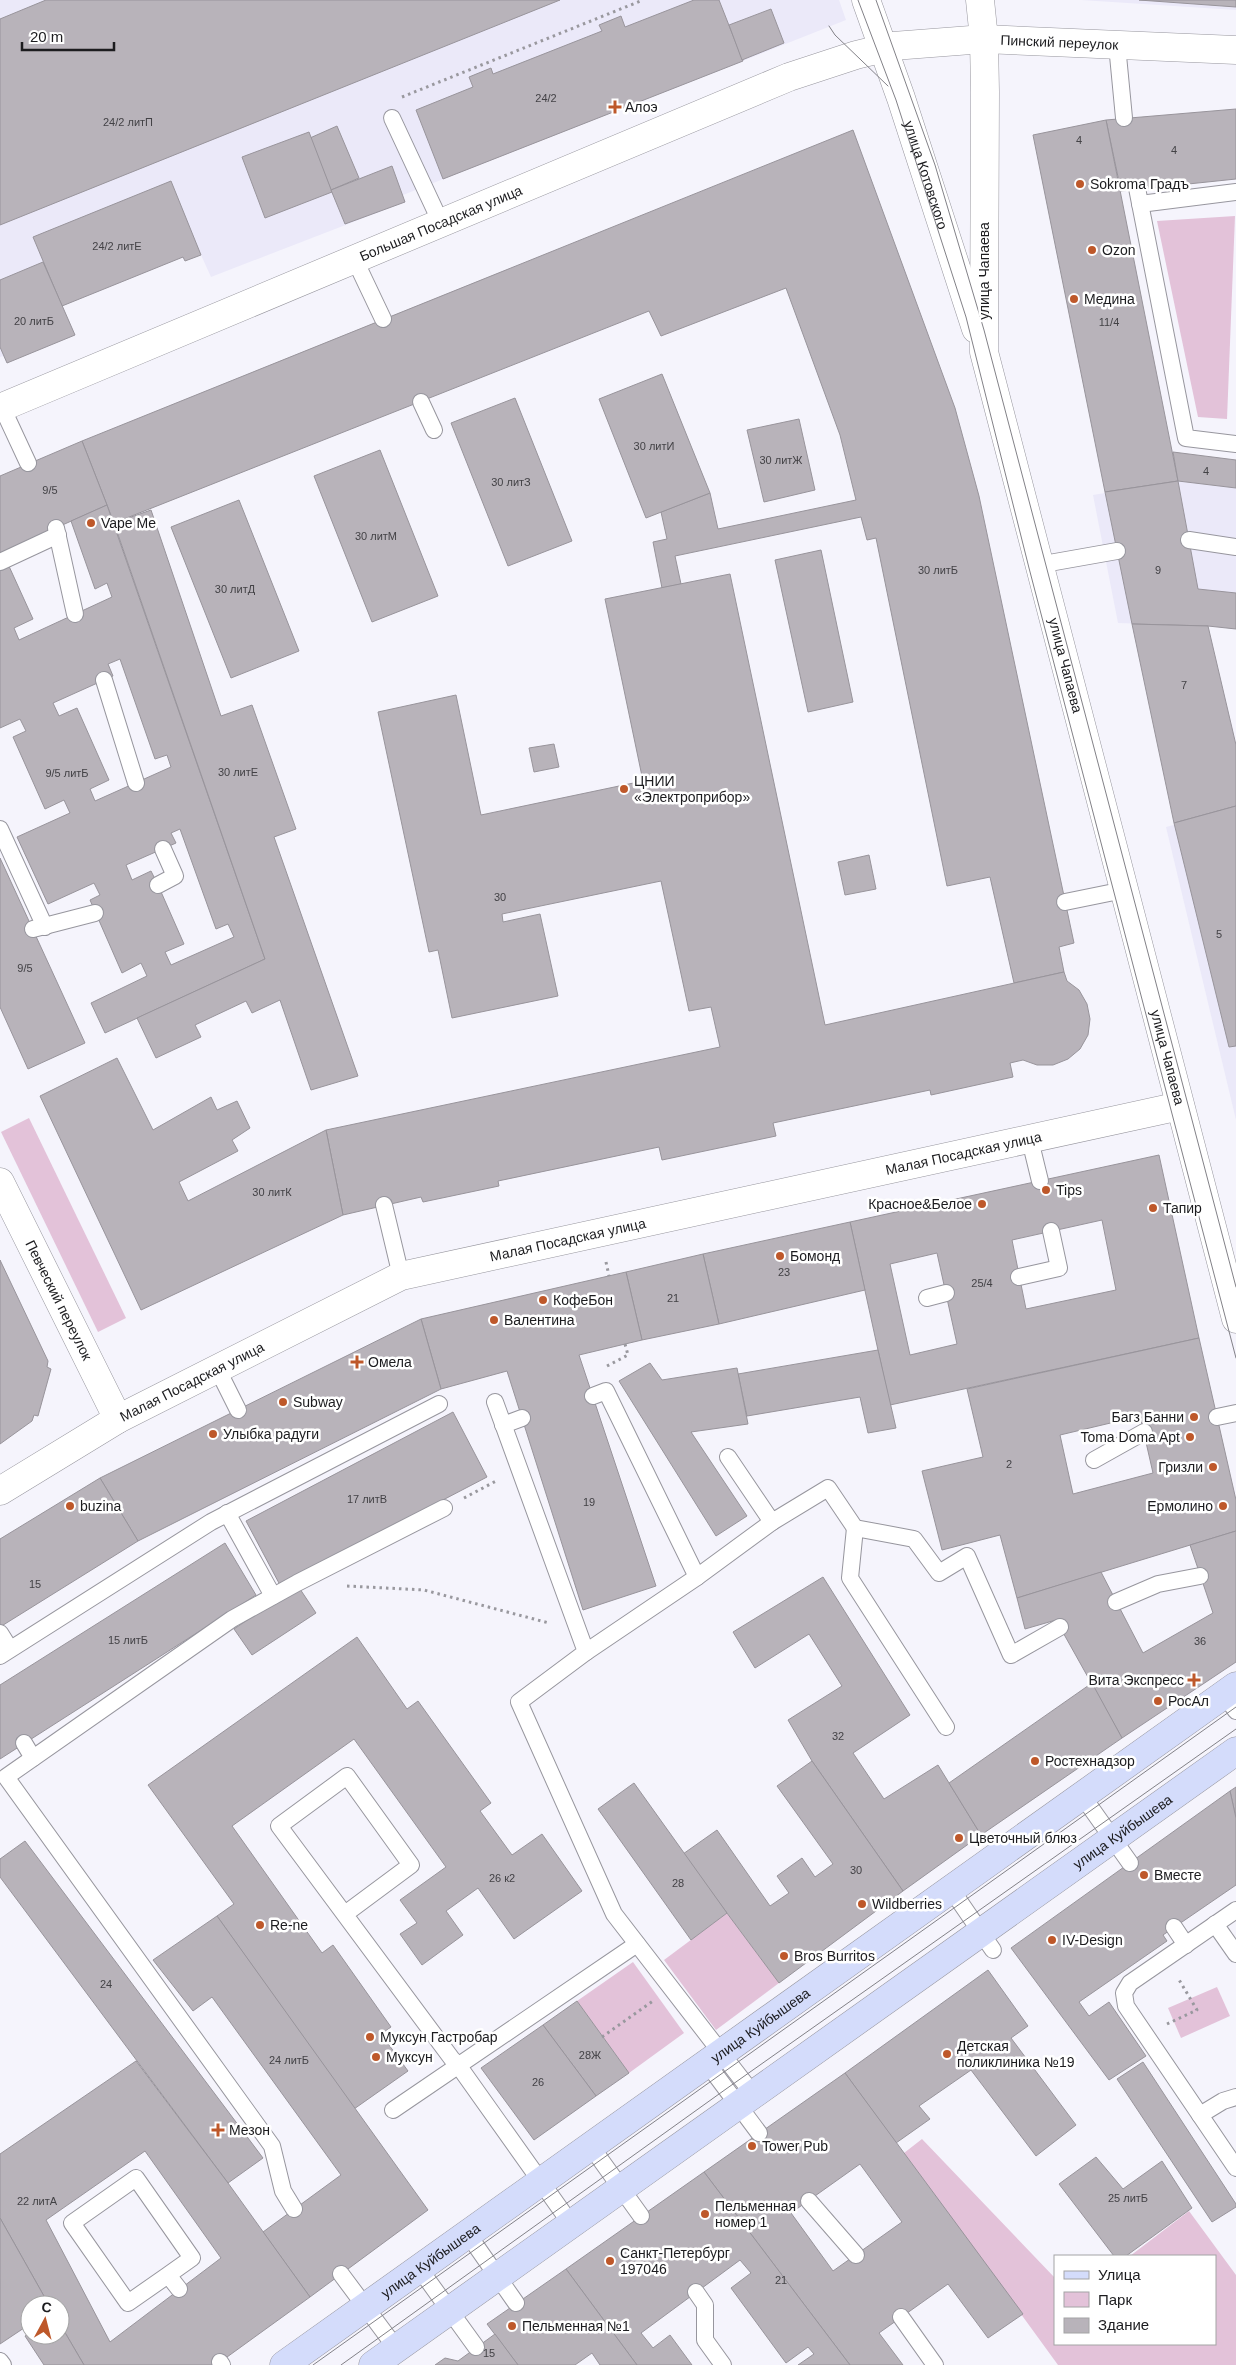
<svg xmlns="http://www.w3.org/2000/svg" width="1236" height="2365" viewBox="0 0 1236 2365" font-family="Arial,sans-serif">
	<style>
		.built { fill: #ebe9f9 }
		.green { fill: #e3c2d9 }
		.building { fill: #b8b3ba; stroke: #98949b; fill-rule: evenodd }
		.lines { fill: none; stroke-linecap: round; stroke-linejoin: round }
		.service-casing { stroke: #97969e; stroke-width: 18 }
		.minor-casing { stroke: #97969e; stroke-width: 29 }
		.tertiary-casing { stroke: #97969e; stroke-width: 29 }
		.secondary-casing { stroke: #97969e; stroke-width: 29 }
		.path { stroke: #99989e; stroke-width: 3; stroke-dasharray: 2.5 4; stroke-linecap: butt }
		.service { stroke: #fff; stroke-width: 16 }
		.minor { stroke: #fff; stroke-width: 28 }
		.tertiary { stroke: #fff; stroke-width: 28 }
		.secondary { stroke: #d4dcfb; stroke-width: 28 }
		.tram { stroke: #828187; stroke-width: 1 }
		.poi-dot { fill: #be582a; stroke: #fff; stroke-width: 2 }
		.labels { text-anchor: middle; dominant-baseline: central; stroke-width: 5; stroke-linejoin: round; paint-order: stroke }
		.number-label { font-size: 11px; fill: #434246 }
		.street-label { font-size: 14px; fill: #1c1c1f; stroke: #fff }
		.poi-label { font-size: 14px; fill: #1c1c1f; stroke: #fff; text-anchor: start }
	</style>
	<rect width="100%" height="100%" fill="#f5f4fc"/>
	<g class="built">
		<path d="M0,0h839l7,20 -443,175 2,7 -194,75 -10,-22 -16,6 -2,-4 -121,49 13,29 -68,28 -4,-7 -3,1z"/>
		<path d="M1081,0h155v10z"/>
		<path d="M1178,481l58,7v141l-28,-3 -90,-3 -25,-128z"/>
		<path d="M1236,808v312l-70,-293z"/>
	</g>
	<g class="green">
		<path d="M1235,216l-8,203 -29,-2 -41,-196z"/>
		<path d="M29,1118l97,200 -28,14 -97,-200z"/>
		<path d="M727,1913l52,70 -63,47 -52,-70z"/>
		<path d="M633,1962l51,71 -55,40 -52,-72z"/>
		<path d="M1217,1987l13,29 -49,22 -13,-30z"/>
		<path d="M922,2139l133,139v66h160v-88h-85l59,-45 47,64v90h-178l-154,-212z"/>
	</g>
	<g class="building">
		<path d="M46,0h514l-560,225v-206z"/>
		<path d="M694,0h25l24,61 -300,118 -27,-69 57,-23 -4,-10 22,-9 2,6 109,-43 -3,-6 22,-9 4,11z"/>
		<path d="M1139,0h97v7z"/>
		<path d="M771,9l13,34 -42,17 -13,-35z"/>
		<path d="M1236,109v70l-115,12 -15,-71z"/>
		<path d="M1106,120l72,361 -73,11 -72,-357z"/>
		<path d="M337,126l22,52 -28,12 -21,-52z"/>
		<path d="M853,130l102,278 24,88 95,447 -15,4 5,25 -50,11 -24,-106 -43,9 -71,-348 -9,2 -6,-23 -186,39 6,28 -19,4 -9,-46 14,-3 -6,-27 49,-19 8,36 138,-29 -16,-65 -54,-147 -125,48 -12,-25 -535,212 -32,-82z"/>
		<path d="M309,132l23,60 -67,26 -23,-61z"/>
		<path d="M392,166l13,36 -60,22 -14,-34z"/>
		<path d="M171,181l30,74 -16,6 -2,-4 -121,49 -29,-69z"/>
		<path d="M43,262l32,73 -68,28 -7,-16v-67z"/>
		<path d="M662,374l48,119 -64,25 -47,-119z"/>
		<path d="M515,398l57,143 -64,25 -57,-143z"/>
		<path d="M799,419l16,71 -51,12 -17,-72z"/>
		<path d="M82,441l25,64 -107,48v-77z"/>
		<path d="M380,450l58,146 -66,26 -58,-146z"/>
		<path d="M1173,452l63,8v28l-58,-7z"/>
		<path d="M1178,481l20,108 38,4v36l-28,-3 -76,-2 -27,-132z"/>
		<path d="M239,500l60,151 -68,27 -60,-151z"/>
		<path d="M107,505l158,454 -160,74 -14,-30 56,-27 -6,-13 -19,10 -32,-73 10,-5 -6,-12 -46,21 -31,-67 53,-24 -6,-13 -19,9 -32,-72 13,-6 -6,-12 -20,9v-160l8,-4 25,55 -19,9 5,12 93,-43 -5,-14 -12,6 -24,-68zM120,659l35,100 12,-4 4,12 -76,34 -5,-12 19,-9 -32,-72 -18,8 -6,-13 60,-27 -5,-12zM180,829l36,100 12,-5 6,13 -63,28 -6,-13 19,-8 -26,-59 -7,-14 -19,9 -6,-15 50,-22 -5,-10z"/>
		<path d="M151,510l70,206 31,-11 44,124 -22,8 84,239 -47,14 -31,-90 -28,13 -6,-12 -51,24 6,12 -45,21 -19,-40 128,-59 -151,-436z"/>
		<path d="M821,550l32,152 -45,10 -33,-152z"/>
		<path d="M730,574l95,451 239,-53 3,9 12,9 8,14 3,15 -2,16 -8,14 -12,10 -15,6h-16l-14,-5 -13,3 3,14 -82,18 -1,-5 -157,33 3,13 -114,24 -3,-13 -161,34 1,5 -76,16 -2,-5 -78,18 -17,-85 394,-83 -9,-40 -22,4 -28,-130 -159,33 1,8 37,-8 18,82 -106,22 -14,-68 -9,2 -51,-240 78,-17 25,120 162,-34 -38,-182z"/>
		<path d="M1132,624l76,2 28,119v61l-62,17z"/>
		<path d="M554,744l5,23 -25,5 -5,-24z"/>
		<path d="M1236,806v240l-7,1 -55,-224z"/>
		<path d="M869,855l7,34 -31,6 -7,-33z"/>
		<path d="M0,858l85,185 -57,26 -28,-62z"/>
		<path d="M117,1058l36,72 58,-33 6,13 20,-9 13,27 -18,12 6,11 -59,31 9,19 138,-71 17,85 -202,95 -101,-214z"/>
		<path d="M1159,1155l40,183 -309,67 -40,-183zM1102,1220l14,70 -90,19 -14,-69zM937,1253l20,91 -47,11 -20,-91z"/>
		<path d="M850,1222l15,68 -146,34 -16,-70z"/>
		<path d="M703,1254l16,70 -77,16 -16,-68z"/>
		<path d="M0,1260l48,101 -1,6 4,2 -13,47 -4,-1 -2,6 -32,23z"/>
		<path d="M626,1272l16,68 -63,15 77,231 -73,24 -76,-239 -66,18 -20,-70z"/>
		<path d="M421,1319l20,70 -303,152 -38,-63z"/>
		<path d="M1199,1338l37,162v31l-219,67 -17,-63 -58,15 -20,-79 61,-14 -16,-68zM1140,1416l13,57 -80,21 -13,-59z"/>
		<path d="M878,1350l18,78 -28,5 -8,-36 -113,19 -9,-42z"/>
		<path d="M650,1363l12,17 75,-12 11,56 -57,8 56,84 -31,20 -97,-155z"/>
		<path d="M453,1412l34,65 -207,108 -34,-64z"/>
		<path d="M100,1478l38,63 -138,86v-88z"/>
		<path d="M1236,1531v131l-114,76 -66,-118 -31,9 -8,-31 84,-26 42,81 70,-40 -23,-68z"/>
		<path d="M225,1543l31,52 -256,164v-74z"/>
		<path d="M823,1577l87,138 -57,38 31,46 54,-34 43,70 -78,56 -91,-130 -24,-41 54,-34 -33,-52 -54,34 -22,-36z"/>
		<path d="M298,1586l18,27 -64,42 -18,-26z"/>
		<path d="M357,1637l50,72 11,-8 73,102 -11,8 32,44 30,-21 40,57 -68,48 -36,-51 -32,23 17,24 -41,30 -22,-31 17,-11 -17,-23 46,-33 -92,-128 -122,87 90,127 11,-8 58,82 -10,7 27,37 -54,38 -137,-193 17,-12 -86,-119z"/>
		<path d="M1092,1683l30,55 -141,97 -32,-52z"/>
		<path d="M812,1761l91,130 -124,92 -96,-129 34,-24 53,76 19,-13 -12,-17 25,-18 13,19 18,-13 -56,-78z"/>
		<path d="M634,1783l93,130 -36,27 -93,-131z"/>
		<path d="M1236,1787v31l-6,-27z"/>
		<path d="M1230,1791l6,27v67l-73,50 4,6 -88,61 10,14 20,-14 37,54 -37,24 -98,-132z"/>
		<path d="M25,1841l238,317 -35,25 -228,-306v-18z"/>
		<path d="M217,1916l211,294 -118,87 -47,-65 78,-57 -129,-178 -19,14 -40,-51z"/>
		<path d="M988,1970l40,56 -17,12 65,87 -40,31 -65,-86 -52,36 11,13 -34,24 -51,-70z"/>
		<path d="M577,2001l52,72 -33,23 -53,-71z"/>
		<path d="M543,2025l53,71 -62,44 -53,-72z"/>
		<path d="M136,2061l92,122 82,114 -94,68h-132l-24,-41v-19h-11l-49,-87v-64zM145,2151l76,107 -111,84 -64,-122z"/>
		<path d="M1143,2062l93,142v3l-24,15 -95,-143z"/>
		<path d="M845,2073l178,241 -35,24 -40,-54 -69,49 24,32h-53l-146,-193zM860,2164l42,58 -69,49 -42,-58z"/>
		<path d="M1096,2157l27,32 39,-28 30,47 -66,48h-12l-55,-72z"/>
		<path d="M704,2172l146,193h-52l16,-11 -6,-7 -22,16 -55,-75 20,-15 -11,-13 -99,73 12,15 17,-13 22,30h-55l-71,-96z"/>
		<path d="M0,2218l49,87h-19v19l-30,20z"/>
		<path d="M566,2269l71,96h-37l-8,-12 -17,12h-57l-31,-41z"/>
		<path d="M60,2324l24,41h-40l-19,-29 5,-3v2h30z"/>
		<path d="M495,2334l23,31h-83l10,-7 13,3z"/>
	</g>
	<g class="lines">
		<g class="service-casing">
			<g id="service">
				<path d="M1117,45l7,73"/>
				<path d="M392,118l49,105"/>
				<path d="M1137,188l49,250 50,6"/>
				<path d="M1140,204l96,-12"/>
				<path d="M354,258l29,61"/>
				<path d="M421,402l13,28"/>
				<path d="M2,407l26,56"/>
				<path d="M56,528l19,86"/>
				<path d="M1189,540l47,7"/>
				<path d="M0,562l58,-27"/>
				<path d="M1038,565l79,-14"/>
				<path d="M104,680l32,103"/>
				<path d="M0,829l45,98"/>
				<path d="M158,885l17,-9 -12,-27"/>
				<path d="M1065,902l59,-12"/>
				<path d="M33,929l62,-16"/>
				<path d="M1030,1140l10,41"/>
				<path d="M384,1205l17,71"/>
				<path d="M1019,1277l40,-9 -8,-37"/>
				<path d="M927,1298l19,-5"/>
				<path d="M217,1368l21,42"/>
				<path d="M495,1402l91,250 -67,50 95,212 139,180"/>
				<path d="M1217,1417l19,-4"/>
				<path d="M503,1425l19,-7"/>
				<path d="M728,1457l44,65 56,-34 27,40 59,11 25,34 28,-17 44,99 49,-28"/>
				<path d="M1094,1460l50,-28"/>
				<path d="M227,1513l46,83"/>
				<path d="M855,1528l-5,50 96,149"/>
				<path d="M697,1577l75,-55"/>
				<path d="M1116,1602l42,-18 42,-8"/>
				<path d="M0,1633l10,16"/>
				<path d="M586,1652l111,-75 -91,-186 -13,5"/>
				<path d="M0,1656l211,-134 228,-118"/>
				<path d="M1224,1694l12,17"/>
				<path d="M24,1743l9,15"/>
				<path d="M1081,1794l49,69"/>
				<path d="M951,1889l42,61"/>
				<path d="M1236,1910l-106,73 -6,10 2,13 110,162"/>
				<path d="M345,1914l66,-49 -64,-89 -68,50 173,233 6,6 113,159"/>
				<path d="M1215,1924l21,30"/>
				<path d="M1174,1927l12,18"/>
				<path d="M706,2062l53,71"/>
				<path d="M393,2110l244,-166"/>
				<path d="M1200,2115l23,-14 13,-4"/>
				<path d="M590,2145l51,71"/>
				<path d="M809,2201l47,54"/>
				<path d="M294,2209l-11,-18 -11,-45 -266,-369 226,-158 65,-36 147,-75"/>
				<path d="M467,2233l49,70"/>
				<path d="M419,2268l57,79"/>
				<path d="M341,2274l55,74"/>
				<path d="M168,2275l-40,28 -56,-80 64,-45 56,80 -24,17 11,14"/>
				<path d="M696,2292l9,13v35l18,25"/>
				<path d="M901,2317l34,48"/>
				<path d="M0,2361l3,4"/>
				<path d="M220,2362l2,3"/>
			</g>
		</g>
		<g class="minor-casing">
			<g id="minor">
				<path id="s1" d="M0,408l789,-331 67,-22 37,-9 91,-7 252,11"/>
				<path id="s2" d="M0,1182l118,237"/>
				<path id="s3" d="M0,1491l118,-72 283,-143 779,-170"/>
			</g>
		</g>
		<g class="tertiary-casing">
			<g id="tertiary">
				<path id="s4" d="M866,0l35,98 75,231"/>
				<path id="s5" d="M980,0l4,39 1,53 -1,260 252,967"/>
			</g>
		</g>
		<g class="secondary-casing">
			<g id="secondary">
				<path id="s6" d="M284,2365l952,-679"/>
				<path id="s7" d="M373,2365l863,-614"/>
			</g>
		</g>
		<g class="path">
			<path d="M402,97l241,-97"/>
			<path d="M606,1262l3,14"/>
			<path d="M607,1366l21,-11 -3,-11"/>
			<path d="M464,1498l34,-18"/>
			<path d="M347,1586l77,4 125,33"/>
			<path d="M1167,2024l30,-14 -19,-32"/>
			<path d="M602,2037l51,-36"/>
		</g>
		<use href="#service" class="service"/>
		<use href="#minor" class="minor"/>
		<use href="#tertiary" class="tertiary"/>
		<use href="#secondary" class="secondary"/>
		<g class="tram">
			<path d="M858,0l38,100 70,217 63,251 207,790"/>
			<path d="M876,0l59,165 49,165 252,957"/>
			<path d="M829,26l6,9 53,51"/>
			<path d="M313,2365l923,-658"/>
			<path d="M341,2365l385,-276 510,-360"/>
		</g>
	</g>
	<g class="poi-dot">
		<path d="M612.5 99.5h5v5h5v5h-5v5h-5v-5h-5v-5h5z"/>
		<circle cx="1080" cy="184" r="5"/>
		<circle cx="1092" cy="250" r="5"/>
		<circle cx="1074" cy="299" r="5"/>
		<circle cx="91" cy="523" r="5"/>
		<circle cx="624" cy="789" r="5"/>
		<circle cx="1046" cy="1190" r="5"/>
		<circle cx="982" cy="1204" r="5"/>
		<circle cx="1153" cy="1208" r="5"/>
		<circle cx="780" cy="1256" r="5"/>
		<circle cx="543" cy="1300" r="5"/>
		<circle cx="494" cy="1320" r="5"/>
		<path d="M354.5 1354.5h5v5h5v5h-5v5h-5v-5h-5v-5h5z"/>
		<circle cx="283" cy="1402" r="5"/>
		<circle cx="1194" cy="1417" r="5"/>
		<circle cx="213" cy="1434" r="5"/>
		<circle cx="1190" cy="1437" r="5"/>
		<circle cx="1213" cy="1467" r="5"/>
		<circle cx="70" cy="1506" r="5"/>
		<circle cx="1223" cy="1506" r="5"/>
		<path d="M1191.5 1672.5h5v5h5v5h-5v5h-5v-5h-5v-5h5z"/>
		<circle cx="1158" cy="1701" r="5"/>
		<circle cx="1035" cy="1761" r="5"/>
		<circle cx="959" cy="1838" r="5"/>
		<circle cx="1144" cy="1875" r="5"/>
		<circle cx="862" cy="1904" r="5"/>
		<circle cx="260" cy="1925" r="5"/>
		<circle cx="1052" cy="1940" r="5"/>
		<circle cx="784" cy="1956" r="5"/>
		<circle cx="370" cy="2037" r="5"/>
		<circle cx="947" cy="2054" r="5"/>
		<circle cx="376" cy="2057" r="5"/>
		<path d="M215.5 2122.5h5v5h5v5h-5v5h-5v-5h-5v-5h5z"/>
		<circle cx="752" cy="2146" r="5"/>
		<circle cx="705" cy="2214" r="5"/>
		<circle cx="610" cy="2261" r="5"/>
		<circle cx="512" cy="2326" r="5"/>
	</g>
	<g class="labels">
		<g class="number-label">
			<text x="546" y="98">24/2</text>
			<text x="128" y="122">24/2 литП</text>
			<text x="1079" y="140">4</text>
			<text x="1174" y="150">4</text>
			<text x="117" y="246">24/2 литЕ</text>
			<text x="34" y="321">20 литБ</text>
			<text x="1109" y="322">11/4</text>
			<text x="654" y="446">30 литИ</text>
			<text x="781" y="460">30 литЖ</text>
			<text x="1206" y="471">4</text>
			<text x="511" y="482">30 литЗ</text>
			<text x="50" y="490">9/5</text>
			<text x="376" y="536">30 литМ</text>
			<text x="938" y="570">30 литБ</text>
			<text x="1158" y="570">9</text>
			<text x="235" y="589">30 литД</text>
			<text x="1184" y="685">7</text>
			<text x="238" y="772">30 литЕ</text>
			<text x="67" y="773">9/5 литБ</text>
			<text x="500" y="897">30</text>
			<text x="1219" y="934">5</text>
			<text x="25" y="968">9/5</text>
			<text x="272" y="1192">30 литК</text>
			<text x="784" y="1272">23</text>
			<text x="982" y="1283">25/4</text>
			<text x="673" y="1298">21</text>
			<text x="1009" y="1464">2</text>
			<text x="367" y="1499">17 литВ</text>
			<text x="589" y="1502">19</text>
			<text x="35" y="1584">15</text>
			<text x="128" y="1640">15 литБ</text>
			<text x="1200" y="1641">36</text>
			<text x="838" y="1736">32</text>
			<text x="856" y="1870">30</text>
			<text x="502" y="1878">26 к2</text>
			<text x="678" y="1883">28</text>
			<text x="106" y="1984">24</text>
			<text x="590" y="2055">28Ж</text>
			<text x="289" y="2060">24 литБ</text>
			<text x="538" y="2082">26</text>
			<text x="1128" y="2198">25 литБ</text>
			<text x="37" y="2201">22 литА</text>
			<text x="781" y="2280">21</text>
			<text x="489" y="2353">15</text>
		</g>
		<g class="street-label">
			<text stroke="none"><textPath href="#s1" startOffset="1131">Пинский переулок</textPath></text>
			<text stroke="none"><textPath href="#s4" startOffset="185">улица Котовского</textPath></text>
			<text stroke="none"><textPath href="#s1" startOffset="478">Большая Посадская улица</textPath></text>
			<text transform="translate(984 271) rotate(-90)">улица Чапаева</text>
			<text stroke="none"><textPath href="#s5" startOffset="676">улица Чапаева</textPath></text>
			<text stroke="none"><textPath href="#s5" startOffset="1081">улица Чапаева</textPath></text>
			<text stroke="none"><textPath href="#s3" startOffset="1031">Малая Посадская улица</textPath></text>
			<text stroke="none"><textPath href="#s3" startOffset="626">Малая Посадская улица</textPath></text>
			<text stroke="none"><textPath href="#s2" startOffset="132">Певческий переулок</textPath></text>
			<text stroke="none"><textPath href="#s3" startOffset="221">Малая Посадская улица</textPath></text>
			<text stroke="none"><textPath href="#s7" startOffset="920">улица Куйбышева</textPath></text>
			<text stroke="none"><textPath href="#s6" startOffset="585">улица Куйбышева</textPath></text>
			<text stroke="none"><textPath href="#s6" startOffset="180">улица Куйбышева</textPath></text>
		</g>
		<g class="poi-label">
			<text x="625" y="107">Алоэ</text>
			<text x="1090" y="184">Sokroma Градъ</text>
			<text x="1102" y="250">Ozon</text>
			<text x="1084" y="299">Медина</text>
			<text x="101" y="523">Vape Me</text>
			<text x="634" y="781">ЦНИИ<tspan x="634" dy="16">«Электроприбор»</tspan></text>
			<text x="1056" y="1190">Tips</text>
			<text x="972" y="1204" text-anchor="end">Красное&amp;Белое</text>
			<text x="1163" y="1208">Тапир</text>
			<text x="790" y="1256">Бомонд</text>
			<text x="553" y="1300">КофеБон</text>
			<text x="504" y="1320">Валентина</text>
			<text x="368" y="1362">Омела</text>
			<text x="293" y="1402">Subway</text>
			<text x="1184" y="1417" text-anchor="end">Багз Банни</text>
			<text x="223" y="1434">Улыбка радуги</text>
			<text x="1180" y="1437" text-anchor="end">Toma Doma Apt</text>
			<text x="1203" y="1467" text-anchor="end">Гризли</text>
			<text x="80" y="1506">buzina</text>
			<text x="1213" y="1506" text-anchor="end">Ермолино</text>
			<text x="1184" y="1680" text-anchor="end">Вита Экспресс</text>
			<text x="1168" y="1701">РосАл</text>
			<text x="1045" y="1761">Ростехнадзор</text>
			<text x="969" y="1838">Цветочный блюз</text>
			<text x="1154" y="1875">Вместе</text>
			<text x="872" y="1904">Wildberries</text>
			<text x="270" y="1925">Re-ne</text>
			<text x="1062" y="1940">IV-Design</text>
			<text x="794" y="1956">Bros Burritos</text>
			<text x="380" y="2037">Муксун Гастробар</text>
			<text x="957" y="2046">Детская<tspan x="957" dy="16">поликлиника №19</tspan></text>
			<text x="386" y="2057">Муксун</text>
			<text x="229" y="2130">Мезон</text>
			<text x="762" y="2146">Tower Pub</text>
			<text x="715" y="2206">Пельменная<tspan x="715" dy="16">номер 1</tspan></text>
			<text x="620" y="2253">Санкт-Петербург<tspan x="620" dy="16">197046</tspan></text>
			<text x="522" y="2326">Пельменная №1</text>
		</g>
	</g>
	<rect x="1054" y="2255" width="162" height="90" fill="#ffffff" stroke="#a4a4a5"/>
	<rect x="1064" y="2271" width="25" height="8" fill="#d4dcfb" stroke="#a4a4a5"/>
	<text x="1098" y="2280" font-size="15" fill="#1c1c1f">Улица</text>
	<rect x="1064" y="2292" width="25" height="15" fill="#e3c2d9" stroke="#a4a4a5"/>
	<text x="1098" y="2305" font-size="15" fill="#1c1c1f">Парк</text>
	<rect x="1064" y="2318" width="25" height="15" fill="#b8b3ba" stroke="#a4a4a5"/>
	<text x="1098" y="2330" font-size="15" fill="#1c1c1f">Здание</text>
	<g transform="translate(45 2320) rotate(7)"><circle r="24" fill="#ffffff" stroke="#a4a4a5"/>
	<path d="M0-4L9 19L0 12L-9 19Z" fill="#be582a"/>
	<text y="-8" font-size="14" font-weight="bold" text-anchor="middle" fill="#1c1c1f">С</text>
	</g>
	<path d="M22 42v8h92v-8" fill="none" stroke="#1c1c1f" stroke-width="2.5"/>
	<text x="30" y="42" font-size="15" fill="#1c1c1f" stroke="#ffffff" stroke-width="4" paint-order="stroke">20 m</text>
</svg>
